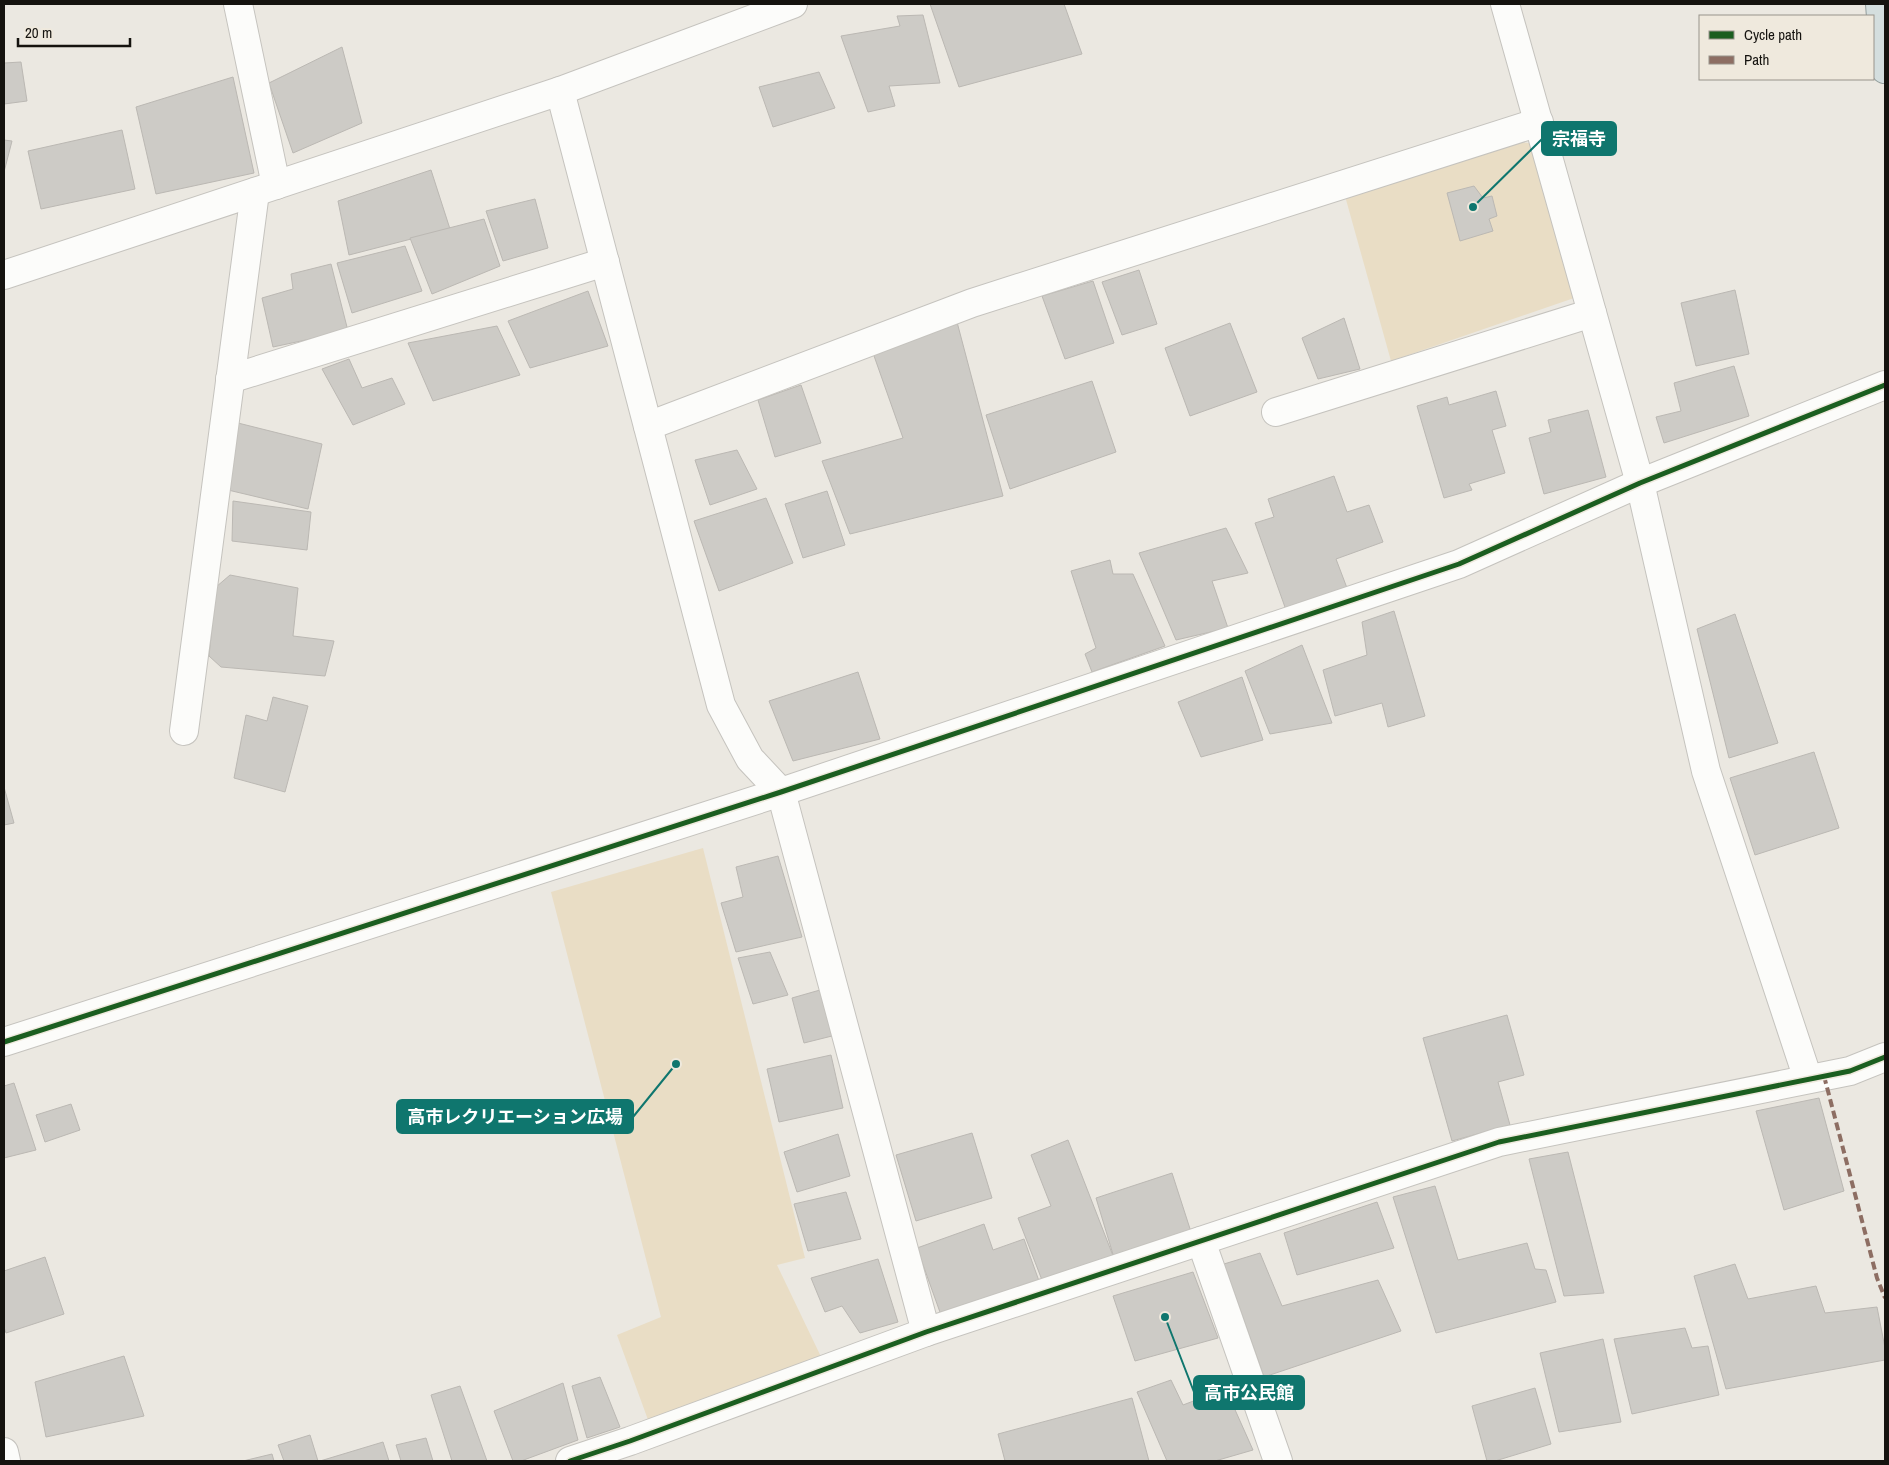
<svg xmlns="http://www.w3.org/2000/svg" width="1889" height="1465" viewBox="0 0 1889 1465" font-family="'Archivo Narrow','Noto Sans JP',sans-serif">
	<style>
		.green { fill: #e9ddc5 }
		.building { fill: #cdcbc6; stroke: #bbb8b3 }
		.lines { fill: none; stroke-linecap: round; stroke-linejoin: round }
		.minor-casing { stroke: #c5c3be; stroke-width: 30 }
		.trunk-casing { stroke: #949f9e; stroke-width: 30 }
		.minor { stroke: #fcfcfa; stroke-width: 28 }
		.trunk { stroke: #d4dede; stroke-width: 28 }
		.quiet { stroke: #8d6e63; stroke-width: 4; stroke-dasharray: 8 4; stroke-linecap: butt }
		.cycleway-casing { stroke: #efe9dd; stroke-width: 8 }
		.cycleway { stroke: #1b5e20; stroke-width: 5 }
		.leader { fill: none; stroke: #0f766e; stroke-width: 2 }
		.callout-dot { fill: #0f766e; stroke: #efe9dd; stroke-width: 2 }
		.callout { fill: #0f766e; stroke: #0f766e; stroke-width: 2 }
		.callout-label { font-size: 18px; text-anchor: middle; font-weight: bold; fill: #fff }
	</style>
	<rect width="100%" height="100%" fill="#ebe8e1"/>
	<g class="green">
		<path d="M1519,142l18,2 40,153 -186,64 -46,-165z"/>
		<path d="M703,848l102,410 -28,7 48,100 -174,63 -34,-93 44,-18 -110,-425z"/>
	</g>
	<g class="building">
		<path d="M930,4h134l18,50 -123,33z"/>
		<path d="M923,15l17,68 -51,3 6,20 -27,6 -27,-76 59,-10 -3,-10z"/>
		<path d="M342,47l20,76 -69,30 -24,-70z"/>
		<path d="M21,62l6,39 -23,3v-41z"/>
		<path d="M819,72l16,36 -62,19 -14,-40z"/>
		<path d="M233,77l21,96 -98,21 -20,-87z"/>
		<path d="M122,130l13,59 -94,20 -13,-58z"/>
		<path d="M4,140l8,1 -8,31z"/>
		<path d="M431,170l19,59 -101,26 -11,-54z"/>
		<path d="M1474,186l9,12 9,-2 5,20 -8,3 4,12 -33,10 -13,-48z"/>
		<path d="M535,199l13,49 -45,13 -17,-50z"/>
		<path d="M484,219l16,47 -68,28 -22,-56z"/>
		<path d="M405,246l17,45 -70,22 -15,-50z"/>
		<path d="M331,264l17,67 -75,16 -11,-49 31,-9 -2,-15z"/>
		<path d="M1139,270l18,54 -35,11 -20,-53z"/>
		<path d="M1093,281l21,62 -49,16 -23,-63z"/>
		<path d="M1735,290l14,64 -53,12 -15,-63z"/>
		<path d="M588,291l20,55 -78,22 -22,-47z"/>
		<path d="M1344,318l16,51 -42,10 -16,-41z"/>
		<path d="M957,322l46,174 -153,38 -28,-73 81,-23 -30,-85z"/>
		<path d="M1230,323l27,69 -67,24 -25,-68z"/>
		<path d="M497,326l23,49 -87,26 -25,-58z"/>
		<path d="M349,359l13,29 30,-10 13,26 -52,21 -31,-56z"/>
		<path d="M1734,366l15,50 -85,27 -8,-26 25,-6 -7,-28z"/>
		<path d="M1092,381l24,71 -106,37 -24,-74z"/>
		<path d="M801,385l20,58 -46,14 -17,-57z"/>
		<path d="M1496,391l10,35 -14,4 13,43 -36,11 3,6 -28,8 -27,-92 30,-9 2,8z"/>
		<path d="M1588,410l18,67 -62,17 -15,-56 22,-6 -3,-12z"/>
		<path d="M238,423l84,21 -14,65 -80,-19z"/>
		<path d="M737,450l20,39 -47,16 -15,-45z"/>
		<path d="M1334,476l13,36 22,-7 14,37 -47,17 11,29 -61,22 -31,-87 19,-6 -6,-18z"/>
		<path d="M827,491l18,54 -42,13 -18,-54z"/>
		<path d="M766,498l27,65 -74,28 -25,-70z"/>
		<path d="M233,501l78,11 -4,38 -75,-9z"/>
		<path d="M1226,528l22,45 -36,8 16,47 -52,12 -37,-87z"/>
		<path d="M1110,560l3,14h20l32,72 -73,26 -7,-18 11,-6 -25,-77z"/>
		<path d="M230,575l68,13 -5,48 41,5 -9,35 -104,-9 -12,-11 7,-69z"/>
		<path d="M1394,611l31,105 -37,11 -6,-24 -47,13 -12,-46 44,-15 -5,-33z"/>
		<path d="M1735,614l43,129 -49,15 -32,-129z"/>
		<path d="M1302,645l30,78 -62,11 -25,-63z"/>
		<path d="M858,672l22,67 -87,22 -24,-60z"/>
		<path d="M1242,677l21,63 -62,17 -23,-55z"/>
		<path d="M273,697l35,9 -23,86 -51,-14 12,-63 21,6z"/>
		<path d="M1814,752l25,76 -84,27 -25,-77z"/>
		<path d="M4,787l10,36 -10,2z"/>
		<path d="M778,856l24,81 -66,15 -15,-49 22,-6 -7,-30z"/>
		<path d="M770,952l18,43 -35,9 -15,-46z"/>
		<path d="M820,990l12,46 -28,7 -12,-45z"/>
		<path d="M1507,1015l17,60 -26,7 12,43 -58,16 -29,-103z"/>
		<path d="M831,1055l12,53 -64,14 -12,-53z"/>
		<path d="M14,1083l22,67 -32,8v-72z"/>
		<path d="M1819,1098l25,93 -60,19 -28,-99z"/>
		<path d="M71,1104l9,26 -35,12 -9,-27z"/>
		<path d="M972,1133l20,65 -76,23 -20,-66z"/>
		<path d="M838,1134l12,42 -53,16 -13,-40z"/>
		<path d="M1068,1140l49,126 -70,27 -29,-75 33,-12 -20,-51z"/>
		<path d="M1568,1152l36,141 -40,3 -35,-137z"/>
		<path d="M1172,1173l20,62 -77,26 -19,-63z"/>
		<path d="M1435,1186l23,74 69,-17 8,26 11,1 10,32 -120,31 -43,-136z"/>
		<path d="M846,1192l15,47 -53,12 -14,-47z"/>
		<path d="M1377,1202l17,46 -97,27 -13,-42z"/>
		<path d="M984,1224l9,26 31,-11 15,42 -98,34 -24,-67z"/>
		<path d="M1260,1253l22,53 96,-26 23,51 -137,46 -40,-113z"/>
		<path d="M45,1257l19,57 -58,19 -2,-6v-56z"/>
		<path d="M878,1259l20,63 -38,11 -18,-27 -17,6 -14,-34z"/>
		<path d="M1735,1264l13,35 68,-13 9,27 52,-6 8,41v12l-159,29 -32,-113z"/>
		<path d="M1193,1272l25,66 -83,23 -22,-65z"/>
		<path d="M1685,1328l7,20 16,-2 11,49 -87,19 -18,-75z"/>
		<path d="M1603,1339l18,83 -62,10 -19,-79z"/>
		<path d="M124,1356l20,60 -98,21 -11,-55z"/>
		<path d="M600,1377l20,50 -33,11 -15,-52z"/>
		<path d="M1171,1380l12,25 21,-8 7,10 21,-4 21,47 -38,11h-48l-30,-69z"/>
		<path d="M563,1383l15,57 -57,21h-8l-19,-50z"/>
		<path d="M460,1386l27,75h-35l-21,-66z"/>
		<path d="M1535,1388l16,56 -56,17h-8l-15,-55z"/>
		<path d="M1132,1398l17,63h-144l-7,-27z"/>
		<path d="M310,1435l8,26h-34l-6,-16z"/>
		<path d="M426,1438l7,23h-32l-5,-16z"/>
		<path d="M383,1442l6,19h-69z"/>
		<path d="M272,1454l2,7h-31z"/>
	</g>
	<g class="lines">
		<g class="minor-casing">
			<g id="minor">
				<path d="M238,4l38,181"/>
				<path d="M1505,4l135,479 66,288 102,308"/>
				<path d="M560,91l161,614 29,54 31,33 145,540"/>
				<path d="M4,275l556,-184 233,-87"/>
				<path d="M230,379l375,-117"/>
				<path d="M1276,412l316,-99"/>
				<path d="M648,426l324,-123 567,-181"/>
				<path d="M184,731l71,-539"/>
				<path d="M4,1042l777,-250 678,-228 181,-81 245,-98"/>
				<path d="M1201,1241l77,220"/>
				<path d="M4,1452l2,9"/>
				<path d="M570,1461l60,-20 296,-109 573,-190 351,-71 35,-14"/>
			</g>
		</g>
		<g class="trunk-casing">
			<path id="trunk" d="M1880,4l5,65"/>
		</g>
		<use href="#minor" class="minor"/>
		<use href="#trunk" class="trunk"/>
		<path class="quiet" d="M1824,1076l53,202 8,20"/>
		<g class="cycleway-casing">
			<g id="cycleway">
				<path d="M4,1042l777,-250 678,-228 181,-81 245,-98"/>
				<path d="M570,1461l60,-20 296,-109 573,-190 351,-71 35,-14"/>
			</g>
		</g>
		<use href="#cycleway" class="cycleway"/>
	</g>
	<path class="leader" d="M1473 207L1542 139M676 1064L633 1117M1165 1317L1194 1392"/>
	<g class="callout-dot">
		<circle cx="1473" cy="207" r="5"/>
		<circle cx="676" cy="1064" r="5"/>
		<circle cx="1165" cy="1317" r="5"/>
	</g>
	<g class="callout">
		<rect x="1542" y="122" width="74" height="33" rx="5"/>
		<rect x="397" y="1100" width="236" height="33" rx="5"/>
		<rect x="1194" y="1376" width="110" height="33" rx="5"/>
	</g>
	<g class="callout-label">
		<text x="1579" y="145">宗福寺</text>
		<text x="515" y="1123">高市レクリエーション広場</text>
		<text x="1249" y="1399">高市公民館</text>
	</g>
	<rect width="1889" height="1465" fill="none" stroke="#15130f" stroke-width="10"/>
	<rect x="1699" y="15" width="175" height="65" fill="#efe9dd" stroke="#98938b"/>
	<rect x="1709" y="31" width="25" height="8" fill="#1b5e20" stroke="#98938b"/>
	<text x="1744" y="40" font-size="15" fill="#15130f">Cycle path</text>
	<rect x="1709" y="56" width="25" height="8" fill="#8d6e63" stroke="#98938b"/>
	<text x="1744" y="65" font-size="15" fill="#15130f">Path</text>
	<path d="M18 38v8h112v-8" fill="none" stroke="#15130f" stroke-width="2.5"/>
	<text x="25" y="38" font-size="15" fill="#15130f" stroke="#efe9dd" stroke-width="4" paint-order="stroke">20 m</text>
</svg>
